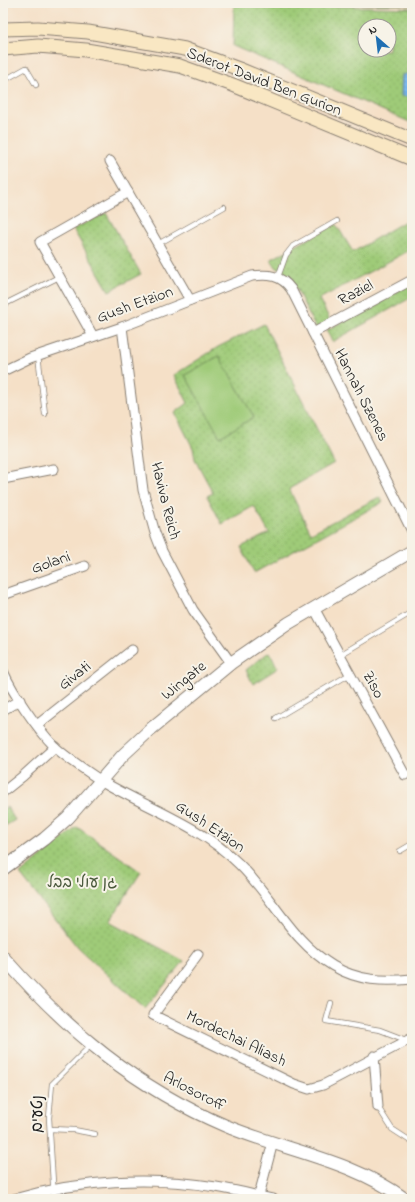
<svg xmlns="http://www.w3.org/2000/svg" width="415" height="1202" viewBox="0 0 415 1202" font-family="'Indie Flower','Playpen Sans Hebrew',sans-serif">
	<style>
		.grass { fill: url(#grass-dots); stroke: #5e744a; fill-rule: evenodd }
		.garden { fill: #9fcb78; stroke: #5e744a }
		.water { fill: url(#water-rules); stroke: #4c6b86 }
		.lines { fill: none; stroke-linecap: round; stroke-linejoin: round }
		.service-casing { stroke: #887e72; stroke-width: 6 }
		.minor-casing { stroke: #887e72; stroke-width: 11 }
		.tertiary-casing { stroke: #887e72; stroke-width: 14 }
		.secondary-casing { stroke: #887e72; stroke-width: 15 }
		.service { stroke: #fff; stroke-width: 4.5 }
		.minor { stroke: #fff; stroke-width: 9 }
		.tertiary { stroke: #fff; stroke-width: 12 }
		.secondary { stroke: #f9e7c3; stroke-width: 13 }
		.labels { text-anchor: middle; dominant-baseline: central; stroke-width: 4; stroke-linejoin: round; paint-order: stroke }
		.street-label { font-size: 16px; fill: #1c1c1c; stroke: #f7f3e8 }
		.park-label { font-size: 16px; fill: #4a593c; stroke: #f7f3e8 }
	</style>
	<defs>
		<pattern id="grass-dots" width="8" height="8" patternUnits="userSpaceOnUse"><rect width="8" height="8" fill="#9fcb78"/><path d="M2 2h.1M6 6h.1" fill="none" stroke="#88ae67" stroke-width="1.8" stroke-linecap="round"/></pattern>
		<pattern id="water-rules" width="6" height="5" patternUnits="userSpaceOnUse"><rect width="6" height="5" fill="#7cbaf0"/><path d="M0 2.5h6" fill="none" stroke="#6b9fcd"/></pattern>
	</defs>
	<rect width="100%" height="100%" fill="#f7f3e8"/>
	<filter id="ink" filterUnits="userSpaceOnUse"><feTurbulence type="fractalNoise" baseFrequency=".025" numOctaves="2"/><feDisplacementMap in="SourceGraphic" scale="8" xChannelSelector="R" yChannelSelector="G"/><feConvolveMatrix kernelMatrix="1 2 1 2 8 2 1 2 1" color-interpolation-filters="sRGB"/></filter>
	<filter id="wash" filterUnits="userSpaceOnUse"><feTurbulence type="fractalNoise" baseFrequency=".012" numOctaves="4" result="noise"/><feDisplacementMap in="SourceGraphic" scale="16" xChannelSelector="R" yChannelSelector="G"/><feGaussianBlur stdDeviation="0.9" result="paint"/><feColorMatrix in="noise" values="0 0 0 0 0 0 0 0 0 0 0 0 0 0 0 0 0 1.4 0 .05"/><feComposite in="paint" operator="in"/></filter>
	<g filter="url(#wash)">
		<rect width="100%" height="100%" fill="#f5e0c7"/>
		<g class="grass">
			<path d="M234,3h96l1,3 81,2v115l-179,-77zM365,26h24v24h-24z"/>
			<path d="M336,3h76v2l-76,-1z"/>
			<path d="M106,213l35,61 -32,17 -36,-62z"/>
			<path d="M412,217v32l-93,50 11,21 -14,9 -19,-39 -27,-30 66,-36 17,28z"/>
			<path d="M412,283v14l-80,45 -5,-12z"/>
			<path d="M264,324l70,139 -45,26 22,44 68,-36 4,5 -129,71 -13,-26 28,-14 -15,-27 -32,18 -15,-28 6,-3 -18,-34 -2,-11 -18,-35 13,-10 -14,-28 44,-28z"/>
			<path d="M269,652l9,16 -25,16 -7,-14z"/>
			<path d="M7,807l8,13 -12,7v-18z"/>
			<path d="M77,827l64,45 -31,49 74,40 -39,48 -67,-61 -58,-74z"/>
		</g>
		<path class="garden" d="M219,356l35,61 -34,20 -35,-62z"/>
		<path class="water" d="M412,73v24l-11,-1 1,-21z"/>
	</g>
	<g filter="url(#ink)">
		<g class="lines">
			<g class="service-casing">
				<g id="service">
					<path d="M3,81l23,-13 10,17"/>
					<path d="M158,244l66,-37"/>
					<path d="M278,277l8,-22 7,-9 44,-25"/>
					<path d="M3,305l56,-28"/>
					<path d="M38,355l7,59"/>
					<path d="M340,655l72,-43"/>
					<path d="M276,718l74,-44"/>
					<path d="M400,851l12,-7"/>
					<path d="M331,1003l-5,18 54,9 26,10"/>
					<path d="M378,1107l14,22 20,13"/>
					<path d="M50,1129l24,1 21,4"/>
					<path d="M54,1199l-5,-81 3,-34 39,-39"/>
				</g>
			</g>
			<g class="minor-casing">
				<g id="minor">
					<path d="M110,161l80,139"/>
					<path d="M122,327l21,163 12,43 7,18 31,59 38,53"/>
					<path d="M313,333l99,-53"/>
					<path d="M93,336l-53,-94 88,-50"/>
					<path d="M3,371l27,-13 92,-31 130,-51c17,-2 29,-1 39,13l121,242"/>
					<path d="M3,479l51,-10"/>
					<path d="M3,595l82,-29"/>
					<path d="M314,608l91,167"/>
					<path d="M3,671c10,23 34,57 51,75 10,10 34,26 46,34 47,28 100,45 139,84 34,33 52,77 94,102 25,15 51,16 79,13"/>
					<path d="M3,710l17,-10"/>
					<path d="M37,725l95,-75"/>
					<path d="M3,792l20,-16 32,-29"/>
					<path d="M198,954l-45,61 141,69 15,5 14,-4 89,-47"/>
					<path d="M374,1056l4,51"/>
					<path d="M14,1199c65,-19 136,-23 202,-12 19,3 38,8 57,12"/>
					<path d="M258,1199l15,-57"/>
				</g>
			</g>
			<g class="tertiary-casing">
				<g id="tertiary">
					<path d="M3,869l41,-30 24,-21 55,-63 29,-27 79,-65 58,-40 123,-72"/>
					<path d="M3,957c64,73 133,131 223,169 60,25 126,34 179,73"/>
				</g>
			</g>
			<g class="secondary-casing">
				<g id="secondary">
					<path d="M3,29l35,-1 50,4 97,17 54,20 173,71"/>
					<path d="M3,49l35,-3 48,4 94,16 53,19 179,74"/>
				</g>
			</g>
			<use href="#service" class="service"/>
			<use href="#minor" class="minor"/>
			<use href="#tertiary" class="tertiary"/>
			<use href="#secondary" class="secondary"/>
		</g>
	</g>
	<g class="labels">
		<g class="street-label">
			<text transform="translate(264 82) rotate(21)">Sderot David Ben Gurion</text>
			<text transform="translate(356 293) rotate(-28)">Raziel</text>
			<text transform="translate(135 305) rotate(-20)">Gush Etzion</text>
			<text transform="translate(361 395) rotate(63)">Hannah Szenes</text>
			<text transform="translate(165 501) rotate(76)">Haviva Reich</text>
			<text transform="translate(51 563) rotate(-19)">Golani</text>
			<text transform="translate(75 676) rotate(-38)">Givati</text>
			<text transform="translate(184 681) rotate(-39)">Wingate</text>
			<text transform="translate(373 685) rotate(62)">Ziso</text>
			<text transform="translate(210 827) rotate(34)">Gush Etzion</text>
			<text transform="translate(236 1039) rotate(26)">Mordechai Aliash</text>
			<text transform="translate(194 1092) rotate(27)">Arlosoroff</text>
			<text transform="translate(38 1114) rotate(-89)">נטעים</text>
		</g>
		<g class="park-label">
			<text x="82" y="883">גן עולי בבל</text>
		</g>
	</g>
	<rect width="415" height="1202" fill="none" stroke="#f7f3e8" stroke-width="16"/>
	<g transform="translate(377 38) rotate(332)"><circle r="19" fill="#f7f3e8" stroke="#9f9d96"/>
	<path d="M0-3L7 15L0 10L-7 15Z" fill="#1f6fb2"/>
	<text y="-6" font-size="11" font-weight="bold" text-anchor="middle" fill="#1c1c1c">N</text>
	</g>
</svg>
